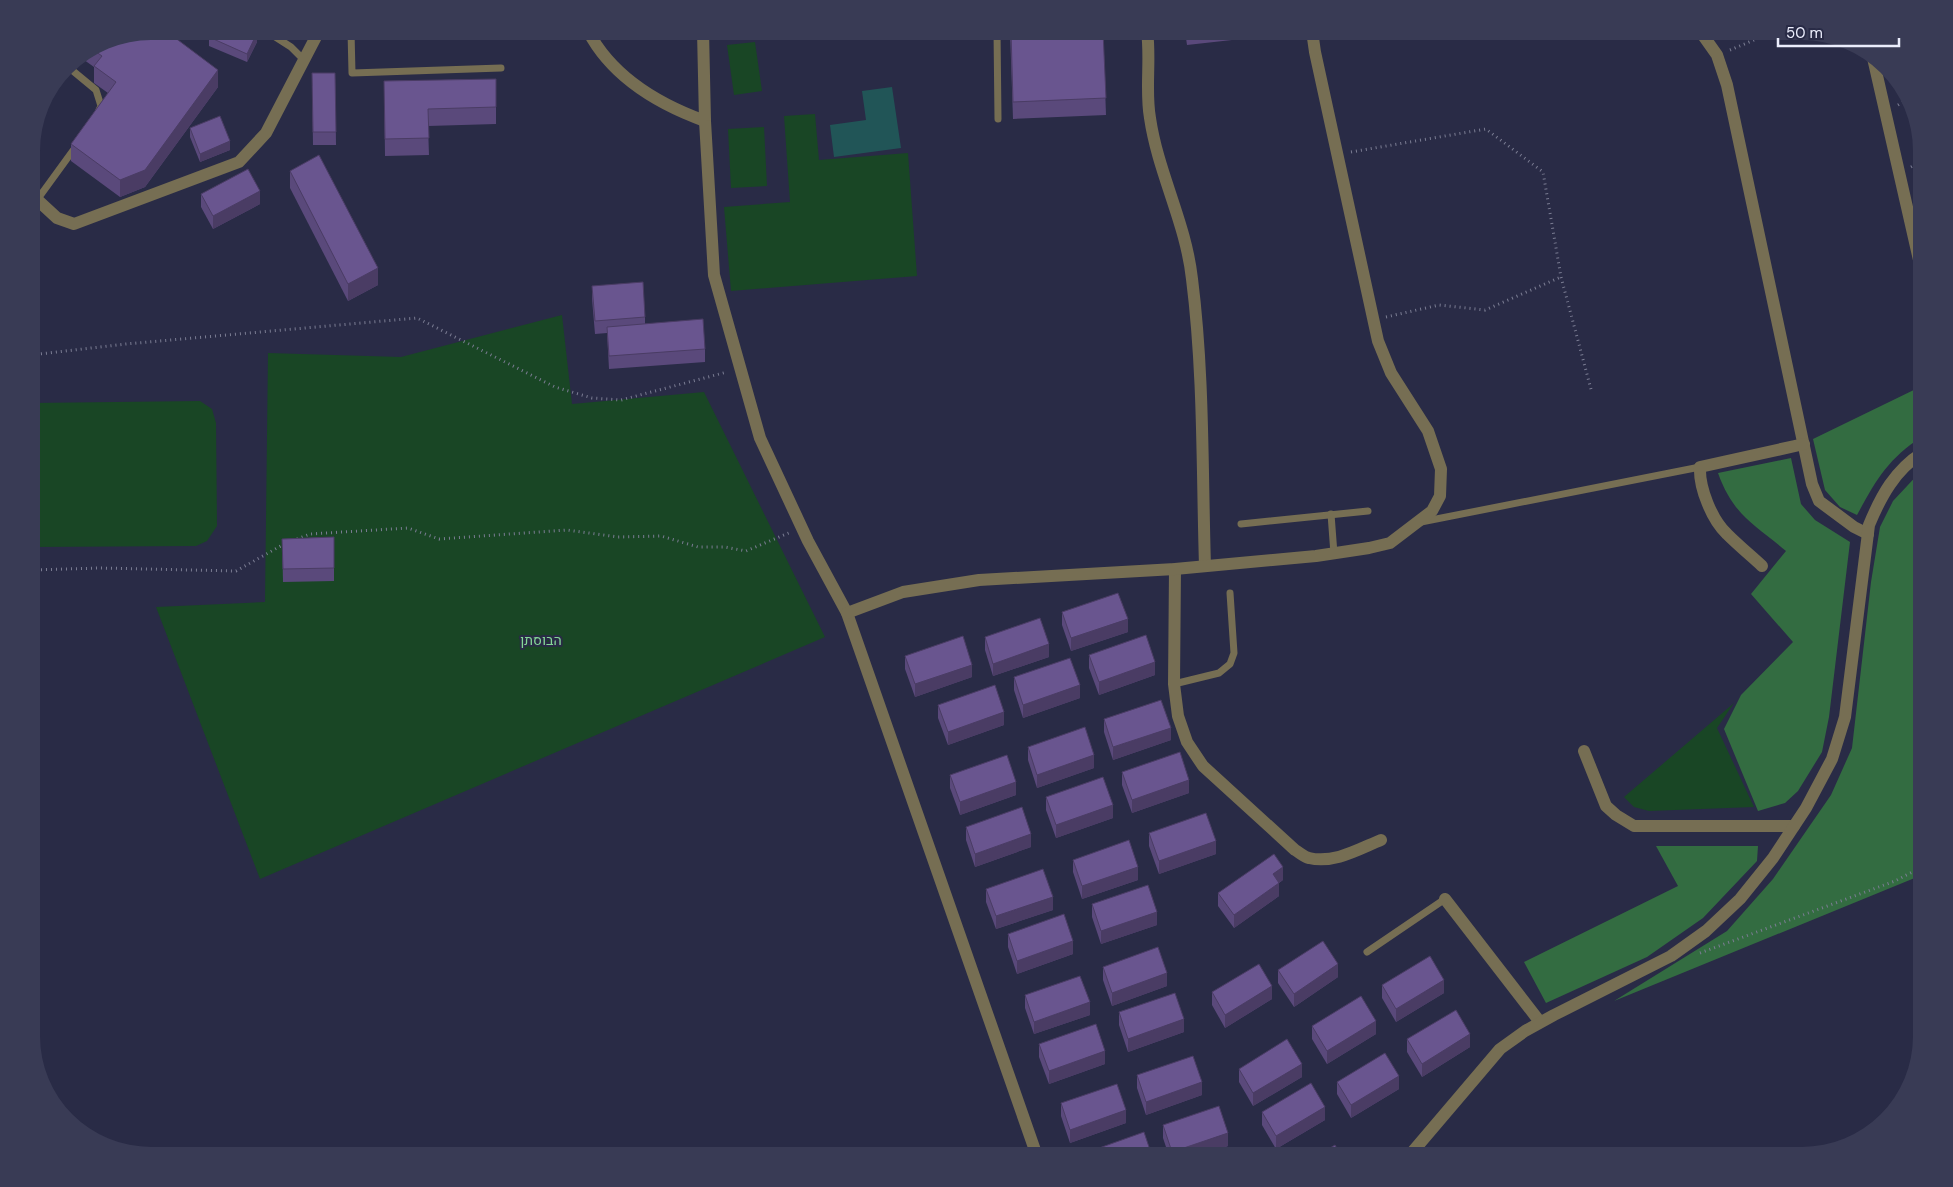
<svg xmlns="http://www.w3.org/2000/svg" width="1953" height="1187" viewBox="0 0 1953 1187" font-family="'DM Sans',Heebo,sans-serif">
	<style>
		.green { fill: #194625 }
		.forest { fill: #336c41 }
		.water { fill: #215557 }
		.lines { fill: none; stroke-linecap: round; stroke-linejoin: round }
		.path { stroke: #7b7d93; stroke-width: 3; stroke-dasharray: 1 4; stroke-linecap: butt }
		.lane { stroke: #766e53; stroke-width: 7 }
		.street { stroke: #766e53; stroke-width: 12 }
		.wall { fill: #5a497b }
		.shaded-wall { fill: #4a3c64 }
		.building { fill: #69558f; stroke: #4a3c64 }
		.labels { text-anchor: middle; dominant-baseline: central; stroke-width: 4; stroke-linejoin: round; paint-order: stroke }
		.park-label { font-size: 14px; fill: #85d897; stroke: #292b46 }
	</style>
	<rect width="100%" height="100%" fill="#292b46"/>
	<g class="green">
		<path d="M755,42l7,49 -28,4 -7,-50z"/>
		<path d="M815,114l4,46 89,-7 9,123 -186,15 -7,-84 66,-5 -6,-86z"/>
		<path d="M764,127l3,59 -36,2 -3,-59z"/>
		<path d="M562,315l10,89 132,-12 121,245 -565,242 -104,-272 109,-5 3,-249 133,4z"/>
		<path d="M200,401l12,8 4,14 1,103 -10,15 -11,5 -165,1v-144z"/>
		<path d="M1734,703l-17,25 37,79 -105,4 -15,-4 -10,-10z"/>
	</g>
	<g class="forest">
		<path d="M1922,386v51c-34,21 -47,45 -65,78l-17,-8 -15,-17 -12,-51z"/>
		<path d="M1791,458l10,46 14,16 35,22 -21,175 -7,35 -24,39 -13,12 -27,8 -34,-82 17,-34 52,-53 -42,-48 35,-43c-32,-27 -53,-36 -68,-78z"/>
		<path d="M1922,470v405l-308,126 113,-70 46,-52 58,-84 21,-47 19,-166 9,-55 13,-26z"/>
		<path d="M1656,846h102l-1,15 -54,57 -56,39 -101,46 -22,-41 154,-76z"/>
	</g>
	<path class="water" d="M892,87l9,61 -67,9 -4,-32 36,-5 -4,-29z"/>
	<g class="lines">
		<g class="path">
			<path d="M1730,50l46,-19"/>
			<path d="M1898,105l10,-6"/>
			<path d="M1351,152l135,-23 57,43 18,105 31,116"/>
			<path d="M1911,167l11,-6"/>
			<path d="M1386,317l53,-12 46,5 76,-33"/>
			<path d="M31,355l95,-11 291,-26 138,69 37,11 29,2 106,-28"/>
			<path d="M297,539l13,-5 98,-6 31,11 128,-9 51,7 43,-1 37,11h27l21,4 45,-19"/>
			<path d="M31,570l69,-2 136,3 50,-28"/>
			<path d="M1700,953l195,-72 27,-14"/>
		</g>
		<g class="lane">
			<path d="M266,31l25,16 13,13"/>
			<path d="M351,31l1,42 149,-5"/>
			<path d="M997,31l1,88"/>
			<path d="M67,66l29,24 5,16 -2,4"/>
			<path d="M31,205l6,-5 40,-55"/>
			<path d="M1331,514l3,40"/>
			<path d="M1421,522l279,-55"/>
			<path d="M1241,524l127,-13"/>
			<path d="M1174,684l45,-11 11,-9 4,-11 -4,-60"/>
			<path d="M1367,952l78,-53"/>
		</g>
		<g class="street">
			<path d="M588,31c24,46 70,73 117,90"/>
			<path d="M703,31l2,90 9,154 46,163 48,103 39,72 190,543"/>
			<path d="M1147,31c4,29 -2,59 3,87 8,55 36,105 42,161 12,95 10,191 13,287"/>
			<path d="M1700,31l17,24 10,30 85,399 7,17 35,26 14,7"/>
			<path d="M1873,58l49,215"/>
			<path d="M31,194l26,24 17,6 165,-62 27,-29 53,-102"/>
			<path d="M1762,566c-12,-11 -24,-21 -35,-32 -15,-14 -28,-46 -27,-67l104,-23"/>
			<path d="M1175,569l-1,115 4,32 9,26 16,24 92,84c4,2 9,7 14,8 25,6 50,-9 72,-18"/>
			<path d="M847,613l56,-21 76,-12 196,-11 141,-13 53,-8 21,-5 42,-32 8,-15 1,-27 -13,-38 -37,-58 -13,-32 -63,-289 -3,-21"/>
			<path d="M1584,751l22,55 10,9 18,11h160"/>
			<path d="M1445,899l95,123"/>
			<path d="M1409,1156l91,-107 25,-18 29,-16 117,-59 35,-25 34,-32 33,-41 33,-50 26,-49 13,-42 24,-192c12,-29 26,-55 53,-72"/>
		</g>
	</g>
	<g class="wall">
		<path d="M1010,31h93l3,84 -93,4z"/>
		<path d="M1185,31h47v9l-45,5z"/>
		<path d="M209,37l48,5 -10,20 -38,-16z"/>
		<path d="M105,40l113,47 -73,100 -25,10 -49,-36v-17l37,-51 -14,-10v-16l-14,-10z"/>
		<path d="M335,73l1,72h-23l-1,-59z"/>
		<path d="M496,79v45l-68,2 1,29 -44,1 -1,-75z"/>
		<path d="M1916,126l6,17v2l-3,1z"/>
		<path d="M190,128l40,22 -30,12 -10,-25z"/>
		<path d="M290,171l88,114 -30,16 -58,-113z"/>
		<path d="M201,194l59,10 -47,25 -12,-22z"/>
		<path d="M592,286l53,31v7l60,25v13l-96,7 -2,-36 -12,1 -3,-35z"/>
		<path d="M334,537v44l-51,1 -1,-43z"/>
		<path d="M1062,612l66,20 -57,19 -9,-26z"/>
		<path d="M985,637l64,20 -56,19 -8,-26z"/>
		<path d="M1089,655l66,20 -56,20 -10,-27z"/>
		<path d="M905,656l67,21 -57,20 -10,-28z"/>
		<path d="M1014,677l66,21 -57,20 -9,-28z"/>
		<path d="M938,705l66,20 -56,20 -10,-27z"/>
		<path d="M1104,719l67,21 -58,20 -9,-28z"/>
		<path d="M1028,747l66,21 -57,20 -9,-28z"/>
		<path d="M1122,772l67,21 -57,20 -10,-28z"/>
		<path d="M950,775l66,20 -56,20 -10,-27z"/>
		<path d="M1046,797l67,21 -57,20 -10,-28z"/>
		<path d="M966,827l65,20 -56,20 -9,-27z"/>
		<path d="M1149,833l67,21 -57,20 -10,-28z"/>
		<path d="M1073,860l65,20 -56,19 -9,-27z"/>
		<path d="M1283,880l-4,3v13l-45,32 -16,-22v-13z"/>
		<path d="M986,889l67,21 -57,19 -10,-27z"/>
		<path d="M1092,904l65,21 -56,19 -9,-27z"/>
		<path d="M1008,934l65,20 -56,20 -9,-27z"/>
		<path d="M1103,967l64,19 -55,20 -9,-26z"/>
		<path d="M1278,970l60,7 -44,30 -16,-24z"/>
		<path d="M1382,985l62,8 -48,29 -14,-24z"/>
		<path d="M1212,992l60,7 -47,29 -13,-23z"/>
		<path d="M1025,995l65,20 -56,19 -9,-26z"/>
		<path d="M1119,1012l65,20 -56,20 -9,-27z"/>
		<path d="M1312,1026l64,8 -49,30 -15,-25z"/>
		<path d="M1407,1039l63,8 -48,30 -15,-25z"/>
		<path d="M1039,1044l66,20 -56,20 -10,-27z"/>
		<path d="M1239,1069l63,8 -49,29 -14,-24z"/>
		<path d="M1137,1075l65,20 -56,20 -9,-27z"/>
		<path d="M1337,1082l62,7 -48,29 -14,-24z"/>
		<path d="M1061,1103l65,20 -56,20 -9,-27z"/>
		<path d="M1262,1112l63,8 -49,29 -14,-24z"/>
		<path d="M1163,1125l65,21 -29,10h-30l-6,-18z"/>
	</g>
	<g class="shaded-wall">
		<path d="M257,33v9l-10,20v-8z"/>
		<path d="M218,70v17l-73,100 -25,10v-17z"/>
		<path d="M230,141v9l-30,12v-8z"/>
		<path d="M260,191v13l-47,25v-13z"/>
		<path d="M378,268v17l-30,16v-17z"/>
		<path d="M1128,619v13l-57,19v-13z"/>
		<path d="M1049,644v13l-56,19v-12z"/>
		<path d="M1155,662v13l-56,20v-13z"/>
		<path d="M972,665v12l-57,20v-13z"/>
		<path d="M1080,685v13l-57,20v-13z"/>
		<path d="M1004,712v13l-56,20v-13z"/>
		<path d="M1171,728v12l-58,20v-13z"/>
		<path d="M1094,755v13l-57,20v-13z"/>
		<path d="M1189,780v13l-57,20v-13z"/>
		<path d="M1016,782v13l-56,20v-13z"/>
		<path d="M1113,805v13l-57,20v-13z"/>
		<path d="M1031,834v13l-56,20v-13z"/>
		<path d="M1216,841v13l-57,20v-13z"/>
		<path d="M1138,867v13l-56,19v-13z"/>
		<path d="M1283,867v13l-10,7v-13z"/>
		<path d="M1279,883v13l-45,32v-13z"/>
		<path d="M1053,897v13l-57,19v-13z"/>
		<path d="M1157,912v13l-56,19v-13z"/>
		<path d="M1073,941v13l-56,20v-13z"/>
		<path d="M1338,964v13l-44,30v-13z"/>
		<path d="M1167,973v13l-55,20v-13z"/>
		<path d="M1444,980v13l-48,29v-13z"/>
		<path d="M1272,986v13l-47,29v-13z"/>
		<path d="M1090,1002v13l-56,19v-12z"/>
		<path d="M1184,1019v13l-56,20v-13z"/>
		<path d="M1376,1021v13l-49,30v-13z"/>
		<path d="M1470,1034v13l-48,30v-13z"/>
		<path d="M1105,1051v13l-56,20v-13z"/>
		<path d="M1302,1064v13l-49,29v-13z"/>
		<path d="M1399,1076v13l-48,29v-13z"/>
		<path d="M1202,1082v13l-56,20v-13z"/>
		<path d="M1325,1107v13l-49,29v-13z"/>
		<path d="M1126,1110v13l-56,20v-13z"/>
		<path d="M1228,1133v13l-29,10h-27v-4z"/>
	</g>
	<g class="building">
		<path d="M151,31h15l52,39 -73,100 -25,10 -49,-36 45,-62 -22,-16 8,-10 -10,-7 13,-9z"/>
		<path d="M211,31h42l4,2 -10,21 -38,-17z"/>
		<path d="M1011,31h92l3,67 -93,4z"/>
		<path d="M312,73h23l1,59h-23z"/>
		<path d="M496,79v28l-68,2 1,29 -44,1 -1,-58z"/>
		<path d="M220,116l10,25 -30,13 -10,-26z"/>
		<path d="M319,155l59,113 -30,16 -58,-113z"/>
		<path d="M248,169l12,22 -47,25 -12,-22z"/>
		<path d="M643,282l2,35 -50,4 -3,-35z"/>
		<path d="M703,319l2,30 -96,7 -2,-29z"/>
		<path d="M334,537v31l-51,1 -1,-30z"/>
		<path d="M1118,593l10,26 -57,19 -9,-26z"/>
		<path d="M1040,618l9,26 -56,20 -8,-27z"/>
		<path d="M1146,635l9,27 -56,20 -10,-27z"/>
		<path d="M963,636l9,29 -57,19 -10,-28z"/>
		<path d="M1070,658l10,27 -57,20 -9,-28z"/>
		<path d="M995,685l9,27 -56,20 -10,-27z"/>
		<path d="M1161,700l10,28 -58,19 -9,-28z"/>
		<path d="M1085,727l9,28 -57,20 -9,-28z"/>
		<path d="M1180,752l9,28 -57,20 -10,-28z"/>
		<path d="M1007,755l9,27 -56,20 -10,-27z"/>
		<path d="M1103,777l10,28 -57,20 -10,-28z"/>
		<path d="M1022,807l9,27 -56,20 -9,-27z"/>
		<path d="M1206,813l10,28 -57,20 -10,-28z"/>
		<path d="M1129,840l9,27 -56,19 -9,-26z"/>
		<path d="M1274,854l9,13 -10,7 6,9 -45,32 -16,-22z"/>
		<path d="M1043,869l10,28 -57,19 -10,-27z"/>
		<path d="M1148,885l9,27 -56,19 -9,-27z"/>
		<path d="M1064,914l9,27 -56,20 -9,-27z"/>
		<path d="M1323,941l15,23 -44,30 -16,-24z"/>
		<path d="M1158,947l9,26 -55,20 -9,-26z"/>
		<path d="M1430,956l14,24 -48,29 -14,-24z"/>
		<path d="M1259,964l13,22 -47,29 -13,-23z"/>
		<path d="M1080,976l10,26 -56,20 -9,-27z"/>
		<path d="M1175,993l9,26 -56,20 -9,-27z"/>
		<path d="M1361,996l15,25 -49,30 -15,-25z"/>
		<path d="M1456,1010l14,24 -48,30 -15,-25z"/>
		<path d="M1096,1024l9,27 -56,20 -10,-27z"/>
		<path d="M1287,1039l15,25 -49,29 -14,-24z"/>
		<path d="M1385,1053l14,23 -48,29 -14,-23z"/>
		<path d="M1193,1056l9,26 -56,20 -9,-27z"/>
		<path d="M1311,1083l14,24 -49,29 -14,-24z"/>
		<path d="M1117,1084l9,26 -56,20 -9,-27z"/>
		<path d="M1219,1106l9,27 -56,19 -9,-27z"/>
		<path d="M1144,1132l8,24h-63l-1,-4z"/>
		<path d="M1335,1145l6,11h-24z"/>
	</g>
	<g class="labels">
		<g class="park-label">
			<text x="541" y="640">הבוסתן</text>
		</g>
	</g>
	<path d="M0 0H1953V1187H0ZM151 40H1802A111 111 0 0 1 1913 151V1036A111 111 0 0 1 1802 1147H151A111 111 0 0 1 40 1036V151A111 111 0 0 1 151 40Z" fill="#393b55" fill-rule="evenodd"/>
	<path d="M1778 38v8h121v-8" fill="none" stroke="#ebedfc" stroke-width="2.5"/>
	<text x="1786" y="38" font-size="15" fill="#ebedfc" stroke="#292b46" stroke-width="4" paint-order="stroke">50 m</text>
</svg>
